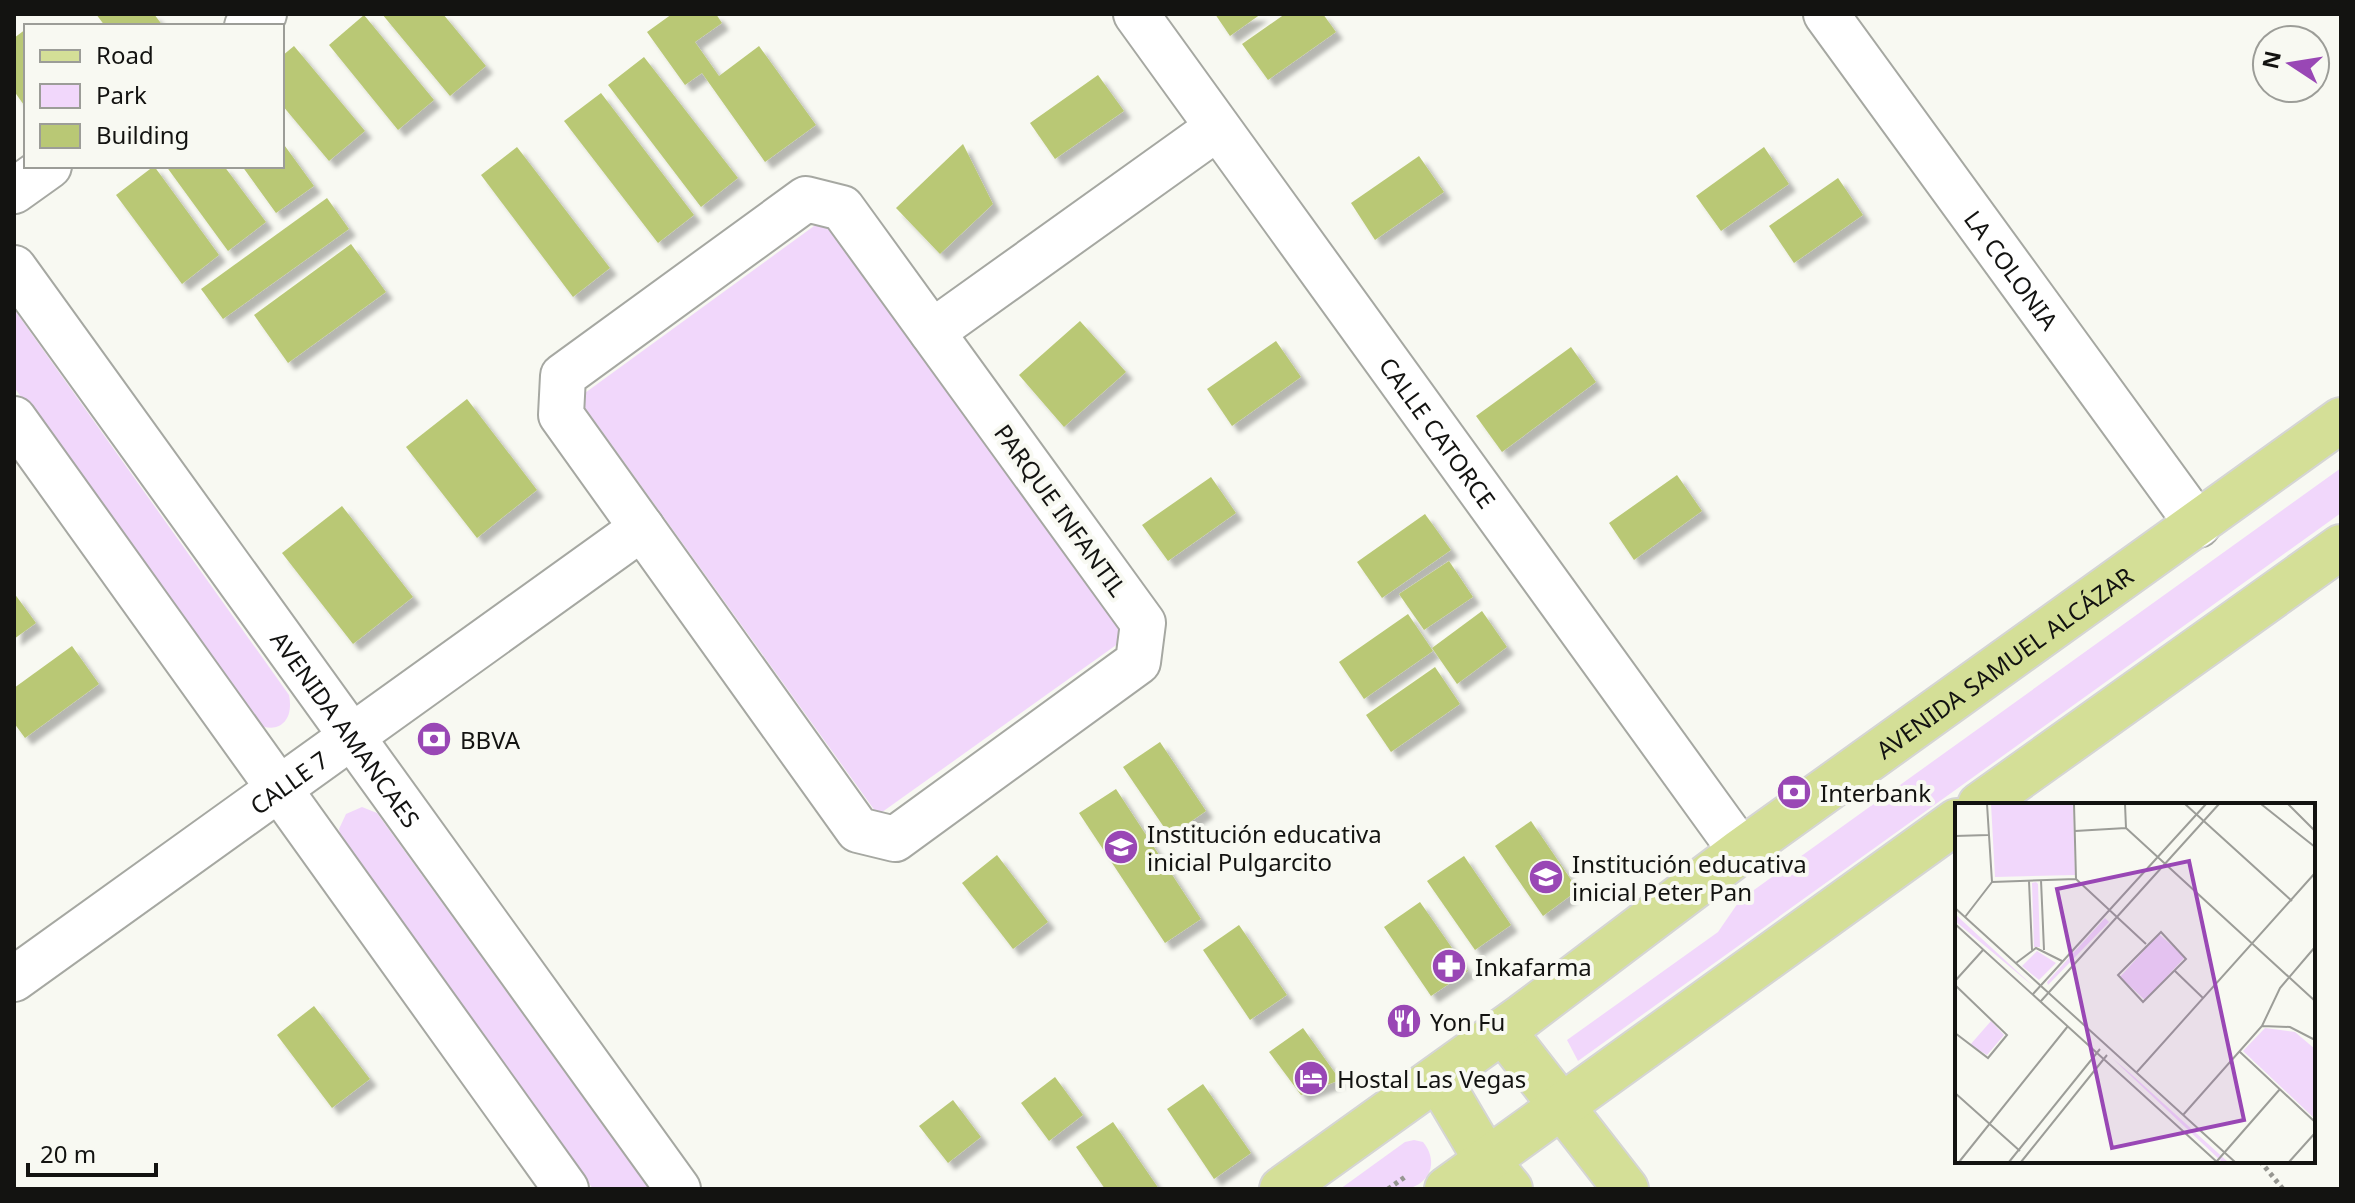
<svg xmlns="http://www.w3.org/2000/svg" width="2355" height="1203" viewBox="0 0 2355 1203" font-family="'Noto Sans',sans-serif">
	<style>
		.green { fill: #f1d7fb }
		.building { fill: #b9c875; filter: url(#shadow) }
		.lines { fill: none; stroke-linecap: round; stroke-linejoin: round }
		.minor-casing { stroke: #a6a8a2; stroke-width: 48 }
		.major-casing { stroke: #d5d5d4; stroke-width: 48 }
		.path { stroke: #969691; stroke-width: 5; stroke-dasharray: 4 4; stroke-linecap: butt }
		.minor { stroke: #fff; stroke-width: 44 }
		.major { stroke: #d4df97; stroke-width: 44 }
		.labels { text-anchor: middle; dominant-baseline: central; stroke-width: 8; stroke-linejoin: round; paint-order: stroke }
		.street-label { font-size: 24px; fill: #131311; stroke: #f8f9f2 }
		.poi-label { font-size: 24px; fill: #131311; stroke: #f8f9f2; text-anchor: start }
		.inset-road { fill: none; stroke: #9c9d98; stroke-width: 2 }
		.view { fill: #9947b5; fill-opacity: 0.15; stroke: #9947b5; stroke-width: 4 }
		.inset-edge { fill: none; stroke: #131311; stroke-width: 4 }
	</style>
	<defs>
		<filter id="shadow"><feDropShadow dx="7" dy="7" stdDeviation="2" flood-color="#0004"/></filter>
	</defs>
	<rect width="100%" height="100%" fill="#f8f9f2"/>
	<g class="green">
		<path d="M825,218l301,420 -248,177 -300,-417z"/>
		<path d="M14,309l275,386c6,29 -15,43 -39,24l-236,-332z"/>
		<path d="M2341,468v45l-763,548 -11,-21 151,-108 22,-32z"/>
		<path d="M362,807l15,6 272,376h-56l-251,-348 -3,-12 7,-15z"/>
		<path d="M1414,1140l9,2c14,17 10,38 -12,46 -11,5 -56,1 -71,1l65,-47z"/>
	</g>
	<g class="building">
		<path d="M96,14h58l9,12h-58z"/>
		<path d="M382,14h61l43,52 -36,30z"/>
		<path d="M672,14h44l6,9 -27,19 24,34 40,-30 57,79 -51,37 -63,-89 -17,12 -38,-53z"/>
		<path d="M1215,14h46l-31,22z"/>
		<path d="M1285,14h38l13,18 -68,48 -26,-36z"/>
		<path d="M364,15l70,85 -36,30 -69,-85z"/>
		<path d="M26,29v79l-12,-17v-53z"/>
		<path d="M294,46l71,85 -36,30 -47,-56v-49z"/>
		<path d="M644,57l94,121 -37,29 -93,-122z"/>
		<path d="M1098,75l26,36 -69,48 -25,-36z"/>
		<path d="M601,93l93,122 -36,28 -94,-122z"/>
		<path d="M282,142l32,44 -38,27 -34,-47h40z"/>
		<path d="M963,144l30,60 -53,50 -44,-46z"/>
		<path d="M517,147l93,121 -37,29 -92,-122z"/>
		<path d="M1764,147l25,37 -68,47 -25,-35z"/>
		<path d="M1419,156l25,36 -69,48 -24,-37z"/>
		<path d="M154,166l65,89 -37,29 -66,-89z"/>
		<path d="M166,166h58l42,56 -38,29z"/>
		<path d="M1838,178l25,37 -69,48 -25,-37z"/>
		<path d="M327,198l22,31 -126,90 -22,-30z"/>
		<path d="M351,244l35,48 -98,71 -34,-48z"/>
		<path d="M1080,321l46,51 -62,55 -45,-52z"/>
		<path d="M1276,341l25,36 -69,49 -25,-37z"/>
		<path d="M1571,347l25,35 -94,70 -26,-36z"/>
		<path d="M467,399l70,91 -60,48 -71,-91z"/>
		<path d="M1677,475l25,36 -68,49 -25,-37z"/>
		<path d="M1211,477l25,36 -68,48 -26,-36z"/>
		<path d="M342,506l71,91 -60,47 -71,-91z"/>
		<path d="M1425,514l26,36 -69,48 -25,-36z"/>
		<path d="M1449,561l24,36 -49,33 -25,-36z"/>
		<path d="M14,593l22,30 -22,16z"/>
		<path d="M1482,611l25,36 -50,37 -25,-36z"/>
		<path d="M1408,614l25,37 -69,48 -25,-37z"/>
		<path d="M72,646l27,38 -74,54 -11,-15v-35z"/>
		<path d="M1435,667l25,37 -69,48 -25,-37z"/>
		<path d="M1160,742l46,69 -36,25 -47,-69z"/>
		<path d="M1116,789l85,130 -36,24 -86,-130z"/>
		<path d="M1531,821l47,69 -35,26 -48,-70z"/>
		<path d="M997,855l51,67 -35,27 -51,-66z"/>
		<path d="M1464,856l47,69 -36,25 -48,-69z"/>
		<path d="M1420,902l48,69 -37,25 -47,-69z"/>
		<path d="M1239,925l48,70 -37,25 -47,-70z"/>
		<path d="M314,1006l56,73 -38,29 -55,-73z"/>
		<path d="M1303,1028l37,52 -39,15 -32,-43z"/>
		<path d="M1055,1077l28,38 -34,26 -28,-38z"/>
		<path d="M1203,1084l48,69 -37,26 -47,-70z"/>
		<path d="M953,1100l28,37 -33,26 -29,-37z"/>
		<path d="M1113,1122l46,67h-54l-29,-42z"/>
	</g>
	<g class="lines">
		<g class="minor-casing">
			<g id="minor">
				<path id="s1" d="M1136,14l605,837"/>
				<path id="s2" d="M1826,14l372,511"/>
				<path d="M247,26l17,-12"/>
				<path d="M14,191l35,-25"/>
				<path d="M806,199l36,9 301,415 -5,39 -243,177 -37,-9 -297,-415 2,-39z"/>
				<path id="s3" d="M14,268l664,921"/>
				<path d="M932,332l285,-204"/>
				<path d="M14,419l552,770"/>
				<path id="s4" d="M14,979l628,-451"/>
			</g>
		</g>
		<g class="major-casing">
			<g id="major">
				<path d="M1980,805l361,-258"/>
				<path d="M1503,1031l123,158"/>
				<path d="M1438,1078l49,83 23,28"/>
				<path id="s5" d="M1282,1189l241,-173 218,-165 600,-431"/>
				<path d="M1447,1189l510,-368"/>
			</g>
		</g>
		<g class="path">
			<path d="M2260,1161l23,28"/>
			<path d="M1388,1189l17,-12"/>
		</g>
		<use href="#minor" class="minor"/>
		<use href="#major" class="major"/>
	</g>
	<defs>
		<g id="bank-disc" transform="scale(1.8)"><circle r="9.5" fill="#9947b5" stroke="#f8f9f2"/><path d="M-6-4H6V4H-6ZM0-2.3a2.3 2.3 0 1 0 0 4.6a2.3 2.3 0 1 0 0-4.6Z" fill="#fff"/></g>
		<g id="school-disc" transform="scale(1.8)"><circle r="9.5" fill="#9947b5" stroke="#f8f9f2"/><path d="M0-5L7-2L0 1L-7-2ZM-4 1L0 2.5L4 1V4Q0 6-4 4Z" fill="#fff"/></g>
		<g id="pharmacy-disc" transform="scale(1.8)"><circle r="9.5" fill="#9947b5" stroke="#f8f9f2"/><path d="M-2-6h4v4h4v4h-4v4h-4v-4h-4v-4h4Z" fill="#fff"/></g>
		<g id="restaurant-disc" transform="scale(1.8)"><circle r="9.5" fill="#9947b5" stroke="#f8f9f2"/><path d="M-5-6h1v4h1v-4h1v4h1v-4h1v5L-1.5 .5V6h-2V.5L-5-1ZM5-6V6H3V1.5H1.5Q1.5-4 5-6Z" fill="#fff"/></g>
		<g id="hotel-disc" transform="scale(1.8)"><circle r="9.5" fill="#9947b5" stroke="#f8f9f2"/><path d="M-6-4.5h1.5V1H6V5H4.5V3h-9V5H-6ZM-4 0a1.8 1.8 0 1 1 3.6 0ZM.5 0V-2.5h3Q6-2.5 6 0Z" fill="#fff"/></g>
	</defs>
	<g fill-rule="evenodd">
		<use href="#bank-disc" x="434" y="739"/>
		<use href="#bank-disc" x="1794" y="792"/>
		<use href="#school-disc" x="1121" y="847"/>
		<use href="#school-disc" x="1546" y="877"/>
		<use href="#pharmacy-disc" x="1449" y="966"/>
		<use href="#restaurant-disc" x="1404" y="1021"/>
		<use href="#hotel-disc" x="1311" y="1078"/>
	</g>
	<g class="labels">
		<g class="street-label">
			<text stroke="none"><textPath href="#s2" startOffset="316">LA COLONIA</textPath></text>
			<text stroke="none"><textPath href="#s1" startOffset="516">CALLE CATORCE</textPath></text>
			<text transform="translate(1061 510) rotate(54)">PARQUE INFANTIL</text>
			<text stroke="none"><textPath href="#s5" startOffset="894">AVENIDA SAMUEL ALCÁZAR</textPath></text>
			<text stroke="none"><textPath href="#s3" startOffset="568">AVENIDA AMANCAES</textPath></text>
			<text stroke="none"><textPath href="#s4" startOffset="338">CALLE 7</textPath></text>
		</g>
		<g class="poi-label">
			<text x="460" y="739">BBVA</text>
			<text x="1820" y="792">Interbank</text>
			<text x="1147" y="833">Institución educativa<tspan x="1147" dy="28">inicial Pulgarcito</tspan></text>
			<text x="1572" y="863">Institución educativa<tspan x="1572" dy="28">inicial Peter Pan</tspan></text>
			<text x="1475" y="966">Inkafarma</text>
			<text x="1430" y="1021">Yon Fu</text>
			<text x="1337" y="1078">Hostal Las Vegas</text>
		</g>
	</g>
	<g transform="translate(1955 803)">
		<rect width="360" height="360" fill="#f8f9f2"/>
		<path d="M36,1h82l2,71 -80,2zM81,79l2,2 2,63h-6l-2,-64zM0,111l77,71 1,1 -78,-65zM150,115l4,4 -61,63 -1,-3zM204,131l26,23 -40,43 -25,-23zM82,148l19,12 -17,17 -17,-14zM36,218l13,14 -17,20 -17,-10zM310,225l30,4 20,17v70l-72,-68zM157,255l19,16 97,88h-6z" fill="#f1d7fb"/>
		<path class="inset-road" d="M32,1l5,78M119,1l2,75M170,1l1,24M230,1l107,97M306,1l54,43M333,1l27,27M171,25l189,173M120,28l51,-3M0,33l33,-1M121,76l70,65M86,77l3,70M74,78l3,69M37,79l84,-3M0,105l280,254M10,114l27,-35M0,121l262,238M206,129l25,27 -43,43 -25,-27zM61,160l20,-15 26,13M220,168l28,27M0,178l28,-31M0,182l52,50 -19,23 -33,-25M78,191l173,-190M86,198l178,-197M307,223l28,1 25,13M285,249l75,70M181,270l179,-200M0,290l65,58M228,312l79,-89 18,-38 35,-41M262,358l63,-72M4,359l109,-136M54,359l91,-113M66,359l86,-107M334,359l26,-29"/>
		<path class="view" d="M234,58l55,259 -132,28 -55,-259z"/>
		<rect width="360" height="360" class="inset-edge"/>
	</g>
	<rect width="2355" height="1203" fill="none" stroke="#131311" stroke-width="32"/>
	<rect x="24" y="24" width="260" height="144" fill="#f8f9f2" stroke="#9c9d98" stroke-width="2"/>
	<rect x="40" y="50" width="40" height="12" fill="#d4df97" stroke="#9c9d98" stroke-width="2"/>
	<text x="96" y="64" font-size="24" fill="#131311">Road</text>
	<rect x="40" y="84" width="40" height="24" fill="#f1d7fb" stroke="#9c9d98" stroke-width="2"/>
	<text x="96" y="104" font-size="24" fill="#131311">Park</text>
	<rect x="40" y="124" width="40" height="24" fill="#b9c875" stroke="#9c9d98" stroke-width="2"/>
	<text x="96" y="144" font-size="24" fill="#131311">Building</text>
	<g transform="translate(2291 64) rotate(282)"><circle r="38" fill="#f8f9f2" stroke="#9c9d98" stroke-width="2"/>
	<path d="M0-6L14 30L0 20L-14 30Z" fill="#9947b5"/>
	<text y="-12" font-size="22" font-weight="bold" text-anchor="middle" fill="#131311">N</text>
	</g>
	<path d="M28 1163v12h128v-12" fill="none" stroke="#131311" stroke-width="4"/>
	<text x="40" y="1163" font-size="24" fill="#131311" stroke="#f8f9f2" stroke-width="6" paint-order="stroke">20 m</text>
</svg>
